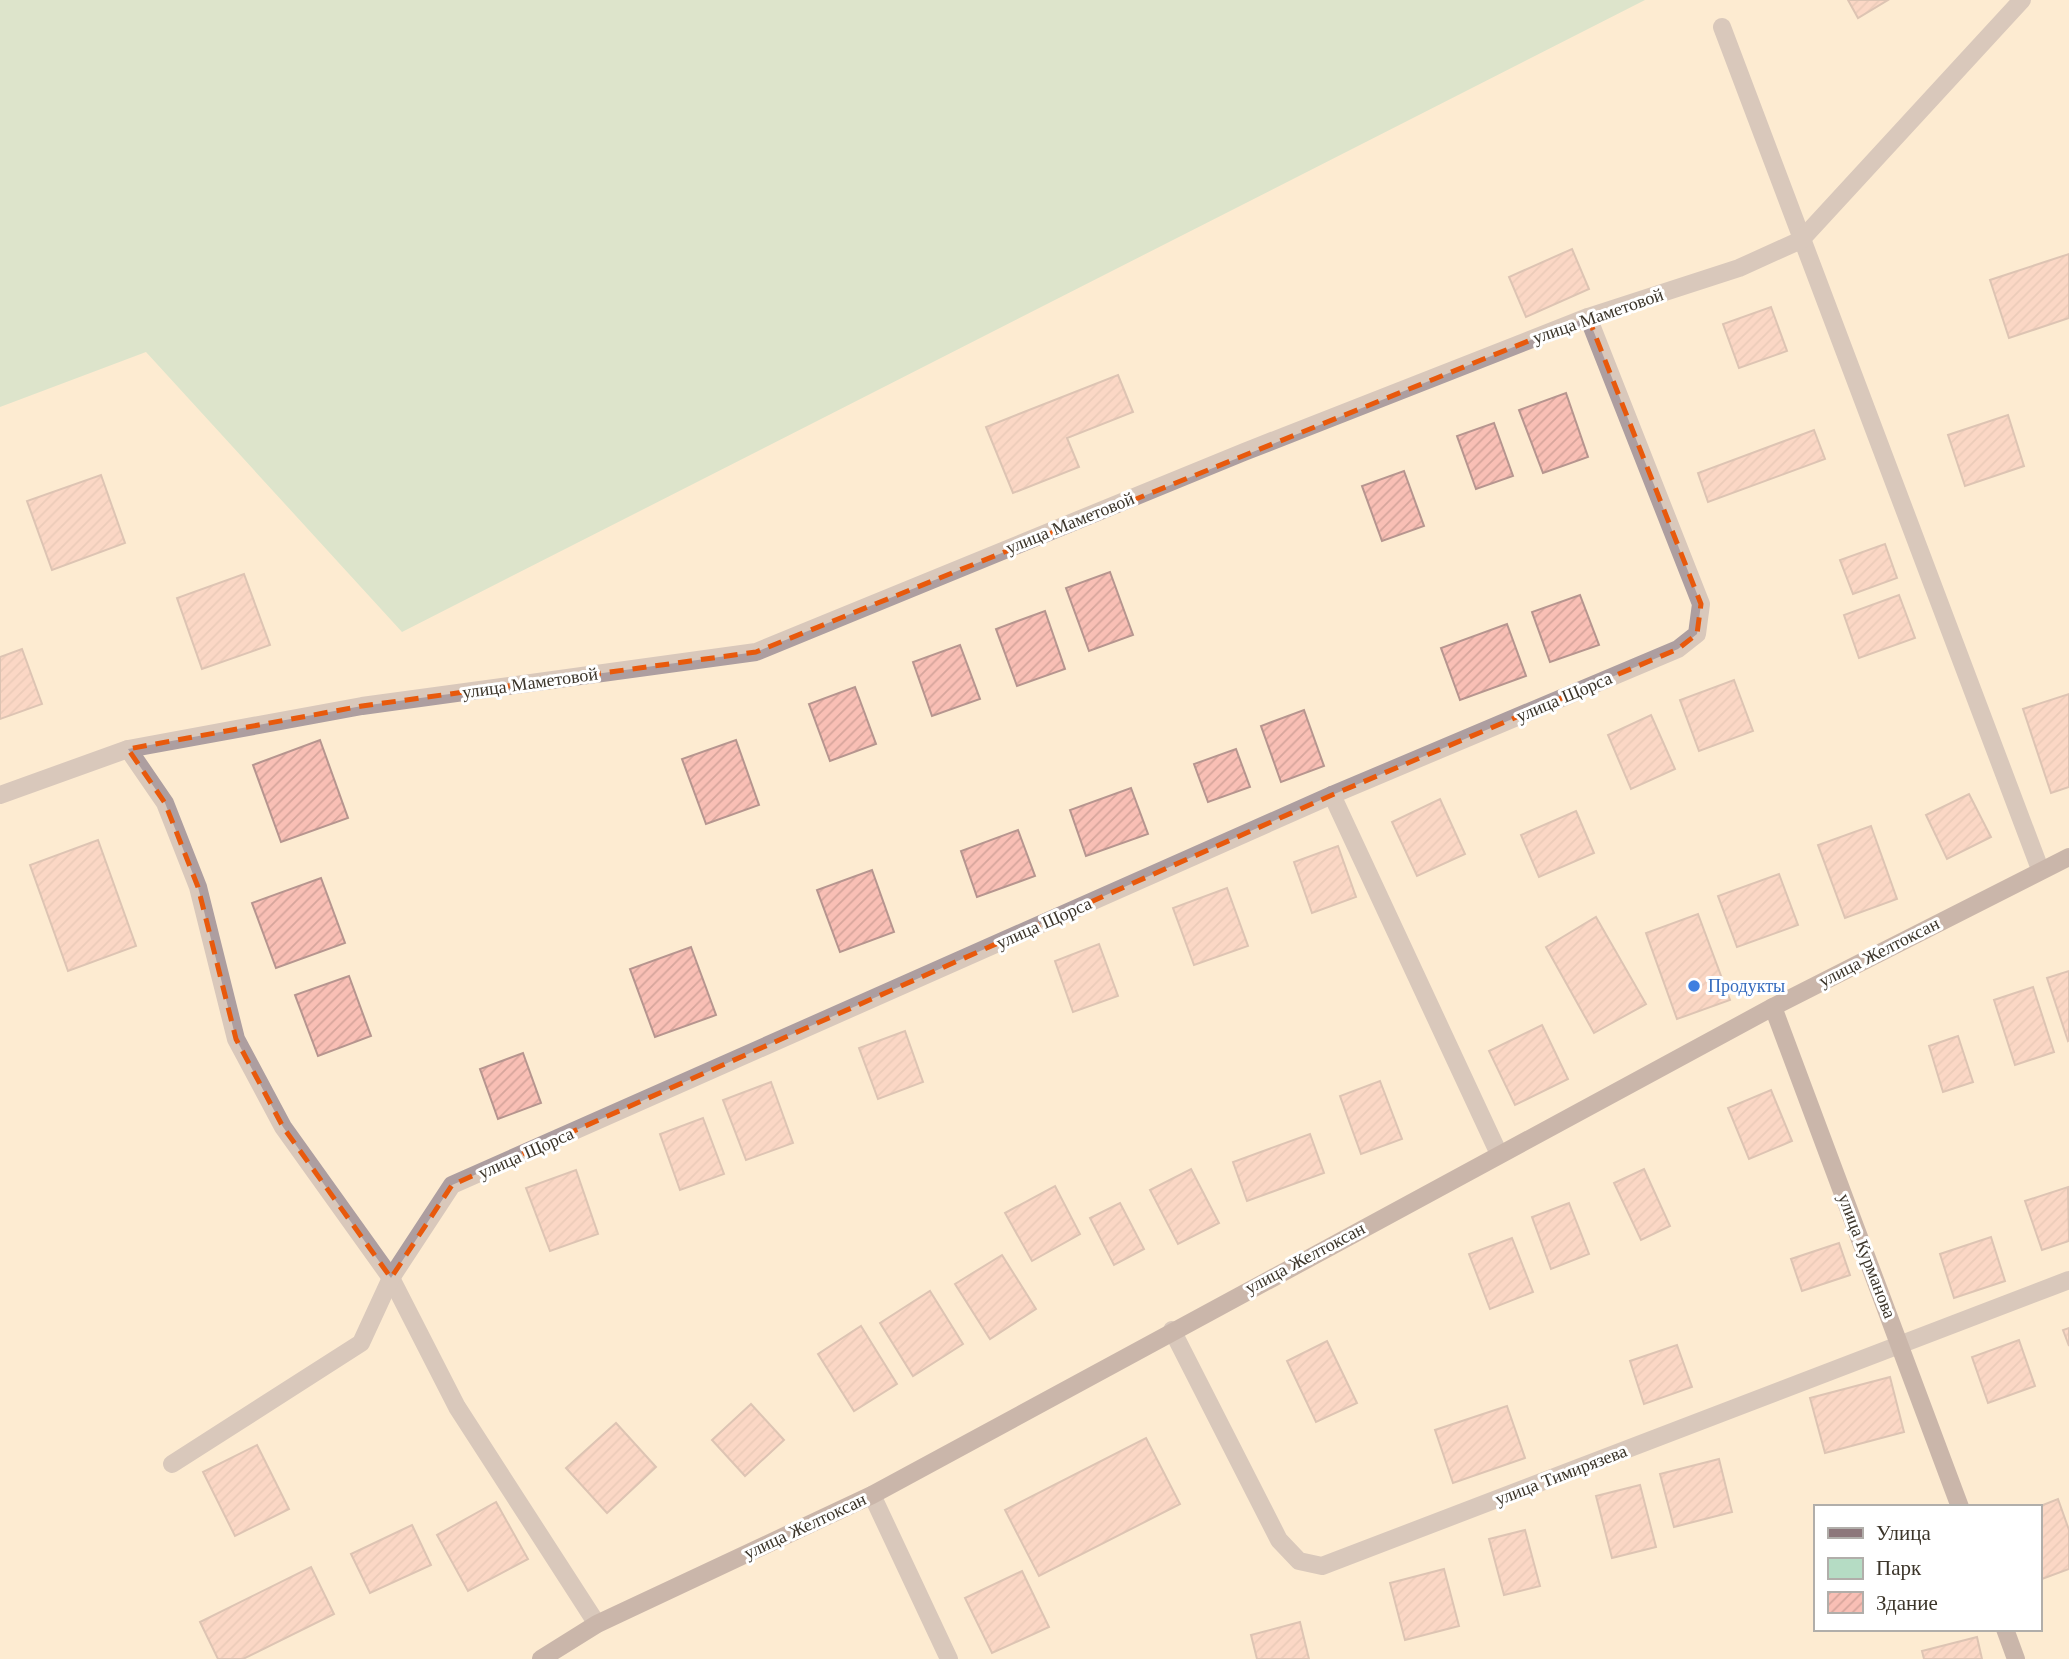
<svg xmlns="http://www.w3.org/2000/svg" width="2069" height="1659" viewBox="0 0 2069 1659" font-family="'Libre Baskerville',serif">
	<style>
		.green { fill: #b5dcc4 }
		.building { fill: url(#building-hatch); stroke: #b6958f; stroke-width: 2 }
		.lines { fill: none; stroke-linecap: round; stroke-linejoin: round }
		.lane { stroke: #ad9ea0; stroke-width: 18 }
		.street { stroke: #ad9ea0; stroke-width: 18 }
		.secondary { stroke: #8d777b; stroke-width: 18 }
		.marked { fill: none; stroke: #e8590c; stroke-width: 5; stroke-dasharray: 14 9; stroke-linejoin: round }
		.shop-dot { fill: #3f7fe0; stroke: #fff; stroke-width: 2.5 }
		.labels { text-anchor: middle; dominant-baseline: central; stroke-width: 6; stroke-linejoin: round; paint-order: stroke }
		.street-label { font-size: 18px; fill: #3c352a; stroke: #fff }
		.shop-label { font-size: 18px; fill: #366cbe; stroke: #fff; text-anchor: start }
	</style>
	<defs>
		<pattern id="building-hatch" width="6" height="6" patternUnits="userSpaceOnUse" patternTransform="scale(1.75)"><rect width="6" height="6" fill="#f9bfb5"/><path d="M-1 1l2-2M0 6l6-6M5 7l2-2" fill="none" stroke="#d6a59c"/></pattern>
	</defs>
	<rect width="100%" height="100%" fill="#fdebd1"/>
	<path class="green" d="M0,0h1645l-1243,632 -256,-280 -146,55z"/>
	<g class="building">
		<path d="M1848,0h40l-30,18z"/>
		<path d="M1572,249l17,40 -63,28 -17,-40z"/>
		<path d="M2069,254v64l-60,20 -19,-58z"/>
		<path d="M1771,307l16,44 -48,17 -16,-44z"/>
		<path d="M1118,375l15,37 -66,26 12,29 -66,26 -27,-66z"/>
		<path d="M1566,393l22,64 -45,16 -24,-63z"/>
		<path d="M2008,415l16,51 -59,20 -17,-51z"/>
		<path d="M1494,423l19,53 -37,13 -19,-53z"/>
		<path d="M1814,430l11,29 -117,43 -10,-29z"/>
		<path d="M1404,471l20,55 -42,15 -20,-55z"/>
		<path d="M101,475l24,68 -73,27 -25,-69z"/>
		<path d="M1885,544l12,34 -44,16 -13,-34z"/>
		<path d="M1110,572l23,63 -44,16 -23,-63z"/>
		<path d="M244,574l26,71 -68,24 -25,-71z"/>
		<path d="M1580,595l19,50 -49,17 -18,-50z"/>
		<path d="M1899,595l16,43 -56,20 -15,-43z"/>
		<path d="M1045,611l20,58 -48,17 -21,-57z"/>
		<path d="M1507,624l19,52 -66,24 -19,-52z"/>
		<path d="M960,645l20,54 -48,17 -19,-54z"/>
		<path d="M22,649l20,55 -42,15v-62z"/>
		<path d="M1734,680l19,51 -54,20 -19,-51z"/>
		<path d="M855,687l21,57 -46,17 -21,-57z"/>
		<path d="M2069,694v93l-18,6 -28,-84z"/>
		<path d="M1304,710l20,56 -43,16 -20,-56z"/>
		<path d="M1651,715l24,54 -44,20 -23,-54z"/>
		<path d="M320,740l28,78 -67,24 -28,-77z"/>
		<path d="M736,740l23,65 -53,19 -24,-65z"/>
		<path d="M1236,749l14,38 -42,15 -14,-38z"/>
		<path d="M1131,788l17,46 -62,22 -16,-46z"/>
		<path d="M1969,794l22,43 -44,22 -21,-44z"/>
		<path d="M1440,799l25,55 -48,22 -25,-54z"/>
		<path d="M1576,811l18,42 -55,24 -18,-42z"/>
		<path d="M1871,826l26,73 -52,19 -27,-73z"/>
		<path d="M1018,830l17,46 -58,21 -16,-46z"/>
		<path d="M98,840l38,106 -68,25 -38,-106z"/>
		<path d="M1338,846l18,51 -44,16 -18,-51z"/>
		<path d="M872,870l22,62 -54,20 -23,-62z"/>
		<path d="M1779,874l19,51 -61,22 -19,-51z"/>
		<path d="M321,878l24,65 -69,25 -24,-65z"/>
		<path d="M1227,888l21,58 -54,19 -21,-57z"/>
		<path d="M1698,914l32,86 -53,19 -31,-86z"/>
		<path d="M1596,917l50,87 -52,29 -48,-86z"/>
		<path d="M1099,944l19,52 -45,16 -18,-51z"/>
		<path d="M691,947l25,68 -61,22 -25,-68z"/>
		<path d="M2069,971v69l-1,1 -21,-63z"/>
		<path d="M349,976l22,60 -53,20 -23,-61z"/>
		<path d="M2033,987l21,65 -39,13 -21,-65z"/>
		<path d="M1542,1025l26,54 -53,26 -26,-54z"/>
		<path d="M905,1031l18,51 -45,17 -19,-51z"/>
		<path d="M1958,1036l15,46 -30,10 -14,-46z"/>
		<path d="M523,1053l18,50 -43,16 -18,-50z"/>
		<path d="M1380,1081l22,58 -41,15 -21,-58z"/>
		<path d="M771,1082l22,61 -47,17 -23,-60z"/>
		<path d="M1771,1090l21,51 -43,18 -21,-51z"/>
		<path d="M703,1118l21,56 -44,16 -20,-56z"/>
		<path d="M1310,1134l14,39 -77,28 -14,-39z"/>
		<path d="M1191,1169l28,54 -41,21 -28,-54z"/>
		<path d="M1644,1169l26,57 -29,14 -27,-57z"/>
		<path d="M576,1170l22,64 -48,17 -24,-63z"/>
		<path d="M1055,1186l25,48 -48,27 -27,-48z"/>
		<path d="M2068,1187l1,54 -27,9 -17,-49z"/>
		<path d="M1120,1203l24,46 -30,16 -24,-47z"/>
		<path d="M1569,1203l20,51 -38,15 -19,-52z"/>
		<path d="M1991,1237l14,44 -51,17 -14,-44z"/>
		<path d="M1512,1238l21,54 -43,17 -21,-55z"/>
		<path d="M1839,1243l11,32 -48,16 -11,-32z"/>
		<path d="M1002,1255l34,54 -46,30 -35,-55z"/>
		<path d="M930,1291l33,53 -50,32 -33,-53z"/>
		<path d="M861,1326l36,58 -43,27 -36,-57z"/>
		<path d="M2069,1328v18l-6,-16z"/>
		<path d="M2019,1340l16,46 -47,17 -16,-46z"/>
		<path d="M1327,1341l30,62 -41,19 -29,-61z"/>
		<path d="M1677,1345l15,42 -48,17 -14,-43z"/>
		<path d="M1890,1377l14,55 -79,21 -15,-55z"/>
		<path d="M751,1404l33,36 -39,36 -33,-36z"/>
		<path d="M1507,1406l18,52 -72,25 -18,-53z"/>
		<path d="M616,1423l40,44 -49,46 -41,-45z"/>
		<path d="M1146,1438l34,66 -141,72 -34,-66z"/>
		<path d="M257,1445l32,64 -54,27 -32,-64z"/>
		<path d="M1719,1459l13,53 -58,15 -14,-53z"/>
		<path d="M1640,1485l16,62 -44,11 -16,-62z"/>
		<path d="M2058,1499l11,31v39l-30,11 -1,-73z"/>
		<path d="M496,1502l32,57 -60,32 -31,-56z"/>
		<path d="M412,1525l19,40 -61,28 -19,-39z"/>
		<path d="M1525,1530l15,56 -36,9 -15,-56z"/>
		<path d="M311,1567l23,47 -91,45h-25l-18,-37z"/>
		<path d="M1444,1569l15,57 -54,14 -15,-57z"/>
		<path d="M1022,1571l27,56 -57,26 -27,-55z"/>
		<path d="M1300,1622l9,37h-52l-6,-24z"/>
		<path d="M1977,1637l5,22h-58l-2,-8z"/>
	</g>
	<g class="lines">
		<g class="lane">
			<path d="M1722,27l318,842"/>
			<path d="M1332,795l167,359"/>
		</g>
		<g class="street">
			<path d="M128,749l37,54 33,84 38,152 47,88 108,151 66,129 140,217"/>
			<path d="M0,795l128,-46 234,-43 394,-54 488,-200 344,-135 151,-49 62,-28 221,-240"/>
			<path d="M1172,1330l107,210 20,21 23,5 747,-286"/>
			<path d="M172,1464l189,-121 30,-65 61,-93 880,-390 346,-146 19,-15 4,-30 -113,-287"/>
			<path d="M872,1495l77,164"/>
		</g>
		<g class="secondary">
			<path d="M1773,1007l187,500"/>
			<path d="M2005,1629l11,30"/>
			<path d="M541,1659l56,-35 275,-129 901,-488 296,-150"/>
		</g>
	</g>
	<path d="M0 0H2069V1659H0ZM1588,317l113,287 -4,30 -19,15 -346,146 -880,390 -61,93 -108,-151 -47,-88 -38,-152 -33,-84 -37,-54 234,-43 394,-54z" fill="#fdebd1" fill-opacity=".55" fill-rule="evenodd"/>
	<path class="marked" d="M1588,317l113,287 -4,30 -19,15 -346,146 -880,390 -61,93 -108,-151 -47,-88 -38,-152 -33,-84 -37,-54 234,-43 394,-54z"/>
	<circle class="shop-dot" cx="1694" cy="986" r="7"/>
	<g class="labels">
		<g class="street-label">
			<text transform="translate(1598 316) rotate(-19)">улица Маметовой</text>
			<text transform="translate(1070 523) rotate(-22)">улица Маметовой</text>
			<text transform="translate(530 683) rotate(-8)">улица Маметовой</text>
			<text transform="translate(1564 697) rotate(-23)">улица Щорса</text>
			<text transform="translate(1044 923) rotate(-24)">улица Щорса</text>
			<text transform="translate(1879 952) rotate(-27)">улица Желтоксан</text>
			<text transform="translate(526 1153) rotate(-24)">улица Щорса</text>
			<text transform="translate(1867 1256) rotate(69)">улица Курманова</text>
			<text transform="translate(1305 1258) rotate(-28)">улица Желтоксан</text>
			<text transform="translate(1561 1475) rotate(-21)">улица Тимирязева</text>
			<text transform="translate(805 1526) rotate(-25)">улица Желтоксан</text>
		</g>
		<g class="shop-label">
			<text x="1708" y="986">Продукты</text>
		</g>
	</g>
	<rect x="1814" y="1505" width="228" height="126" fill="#ffffff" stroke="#b1aeaa" stroke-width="2"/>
	<rect x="1828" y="1528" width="35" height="10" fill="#8d777b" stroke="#b1aeaa" stroke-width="2"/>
	<text x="1876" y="1540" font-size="21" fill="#3c352a">Улица</text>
	<rect x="1828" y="1558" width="35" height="21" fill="#b5dcc4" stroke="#b1aeaa" stroke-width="2"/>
	<text x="1876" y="1575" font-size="21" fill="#3c352a">Парк</text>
	<rect x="1828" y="1592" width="35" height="21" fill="url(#building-hatch)" stroke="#b1aeaa" stroke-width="2"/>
	<text x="1876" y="1610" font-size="21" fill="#3c352a">Здание</text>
</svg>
